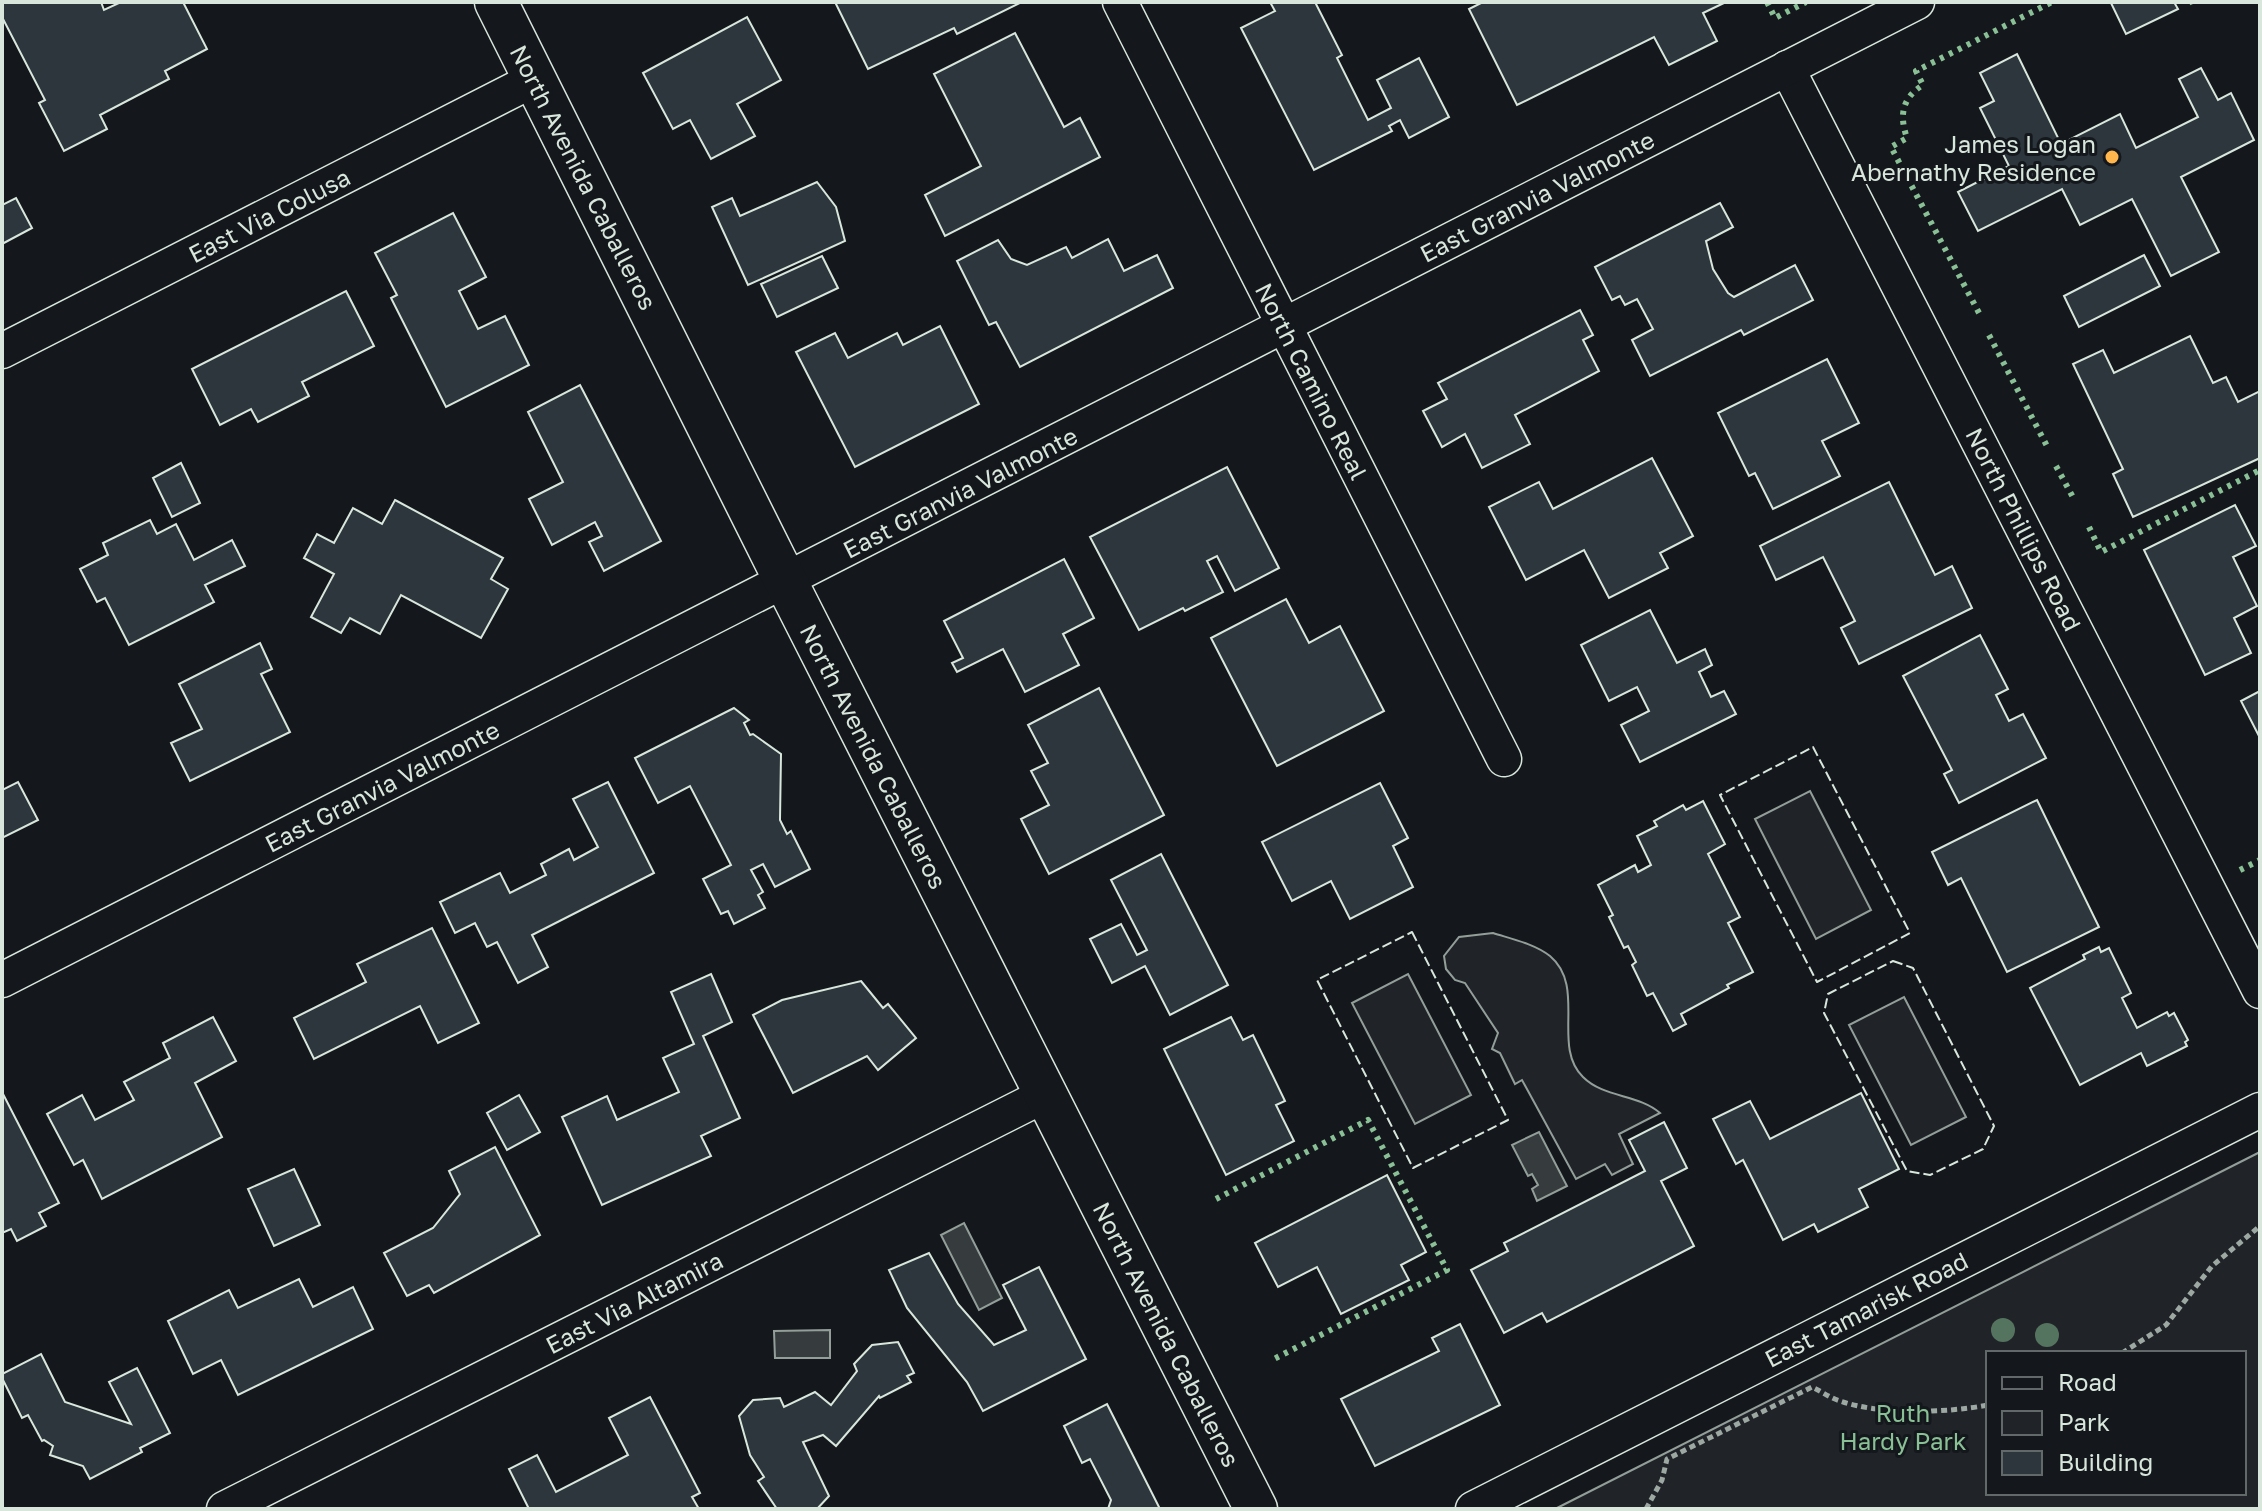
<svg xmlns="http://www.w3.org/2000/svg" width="2262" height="1511" viewBox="0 0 2262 1511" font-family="'Golos Text',sans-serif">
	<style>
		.green { fill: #202428; stroke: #939e99; stroke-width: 2; fill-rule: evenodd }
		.water { fill: #363b3e; stroke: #939e99; stroke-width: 2 }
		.building { fill: #2c363c; stroke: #d8e6dc; stroke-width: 2 }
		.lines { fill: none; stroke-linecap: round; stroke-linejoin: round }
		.minor-casing { stroke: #d8e6dc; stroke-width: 37 }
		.tertiary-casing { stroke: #d8e6dc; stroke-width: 45 }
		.path { stroke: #9da8a2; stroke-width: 5; stroke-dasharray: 6 4; stroke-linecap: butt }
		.minor { stroke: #14181c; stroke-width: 34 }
		.tertiary { stroke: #14181c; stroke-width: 42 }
		.hedge { stroke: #8ac095; stroke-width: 6; stroke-dasharray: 4 6; stroke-linecap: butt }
		.fence { stroke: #d8e6dc; stroke-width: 2; stroke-dasharray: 10 4; stroke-linecap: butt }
		.tree { fill: #55745f }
		.poi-dot { fill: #ffb74d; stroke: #14181c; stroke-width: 3 }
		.labels { text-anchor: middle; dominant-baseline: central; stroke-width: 6; stroke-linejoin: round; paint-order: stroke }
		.poi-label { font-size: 24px; fill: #d8e6dc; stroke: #14181c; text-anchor: end }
		.street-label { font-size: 24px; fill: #d8e6dc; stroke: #14181c }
		.park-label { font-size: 24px; fill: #8ac095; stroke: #14181c }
	</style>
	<rect width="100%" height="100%" fill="#14181c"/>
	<g class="green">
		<path d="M1810,791l61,119 -55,29 -61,-120z"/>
		<path d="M1493,933c19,6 42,11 57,23 37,31 1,90 33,121 21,21 55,17 77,36l-41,21 14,30 -21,11 -7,-11 -29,15 -54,-99 -7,4 -15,-31 -8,-4 6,-16 -33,-50 -10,-3 -9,-11 -2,-13 15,-19z"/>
		<path d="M1408,974l63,121 -56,29 -63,-121z"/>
		<path d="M1904,997l62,120 -55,28 -62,-120z"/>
		<path d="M2260,1152v357h-705zM2244,1353v140h-256v-140z"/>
	</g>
	<g class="water">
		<path d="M1539,1132l28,54 -30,15 -5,-12 6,-4 -6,-11 -4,2 -16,-31z"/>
		<path d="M964,1223l38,75 -23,12 -38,-75z"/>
		<path d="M830,1330v28h-55l-1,-27z"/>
	</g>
	<g class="building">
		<path d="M2,2h99l3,8 17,-8h62l24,47 -42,22 4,8 -69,36 7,14 -43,22 -25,-48 6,-3 -43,-83z"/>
		<path d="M835,2h185v1l-63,31 -3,-6 -86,41z"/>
		<path d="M1270,2h45l27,53 -5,3 31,62 23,-12 -14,-28 42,-22 30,59 -40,21 -9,-18 -11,6 3,5 -78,39 -73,-142 34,-17z"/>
		<path d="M1483,2h243l-23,11 14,28 -48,24 -15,-28 -137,68 -48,-96z"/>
		<path d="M2174,2l4,7 -52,25 -15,-31z"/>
		<path d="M747,17l34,63 -44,24 18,32 -44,23 -21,-39 -17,9 -30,-56z"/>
		<path d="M1015,33l49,94 16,-9 20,39 -155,79 -20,-41 56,-29 -47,-92z"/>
		<path d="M2017,54l44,90 59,-30 16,34 62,-31 -19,-38 22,-11 17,32 13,-7 23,47 -73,37 38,75 -48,24 -39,-77 -52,26 -18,-36 -84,42 -20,-39 51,-26 -29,-58 14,-7 -14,-28z"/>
		<path d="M817,182l19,25 9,34 -97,44 -36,-78 20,-9 8,18z"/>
		<path d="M16,198l16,30 -30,16v-39z"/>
		<path d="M1720,203l13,24 -27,14 7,28 15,24 6,4 61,-32 18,35 -69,35 -3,-5 -91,46 -18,-36 21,-11 -16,-30 -12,6 -5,-9 -8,4 -17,-33z"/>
		<path d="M453,213l33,64 -27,14 19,38 27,-13 24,49 -83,42 -55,-109 6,-3 -22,-42z"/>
		<path d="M1108,239l16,32 33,-16 16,33 -153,79 -24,-45 -7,3 -32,-64 41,-21 13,19 16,6 39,-18 6,11z"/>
		<path d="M2144,255l16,31 -81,41 -15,-31z"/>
		<path d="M822,256l16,32 -61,29 -16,-33z"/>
		<path d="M346,291l28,55 -72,36 7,14 -51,26 -7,-13 -31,16 -28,-56z"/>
		<path d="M1580,310l13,25 -10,5 16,31 -84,44 15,29 -48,24 -17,-34 -23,13 -19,-36 24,-12 -9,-16z"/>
		<path d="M940,326l39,78 -124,63 -59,-115 39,-19 13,25 49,-25 6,12z"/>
		<path d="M2190,336l23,47 13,-6 12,25 22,-11v67l-127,59 -20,-43 10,-5 -50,-105 30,-14 11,23z"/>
		<path d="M1827,359l32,64 -37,18 18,35 -67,33 -18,-36 -6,3 -31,-63z"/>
		<path d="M580,385l81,156 -57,30 -15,-29 13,-6 -7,-14 -43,23 -23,-46 34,-17 -35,-70z"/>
		<path d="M1652,458l41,78 -33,17 8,15 -59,30 -25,-48 -58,30 -37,-73 50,-25 14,27z"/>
		<path d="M181,463l19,40 -28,14 -19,-39z"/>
		<path d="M1227,467l52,101 -44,23 -18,-35 -10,5 16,31 -38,19 -2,-3 -44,22 -49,-93z"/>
		<path d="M1889,482l46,93 17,-9 20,42 -113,56 -18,-36 14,-7 -32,-64 -47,23 -16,-34z"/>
		<path d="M395,500l108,58 -12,21 17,10 -27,49 -80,-43 -21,39 -30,-16 -9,15 -30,-16 23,-43 -30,-16 13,-24 17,9 19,-35 29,16z"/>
		<path d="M2235,505l21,41 -23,11 24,49 -23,12 17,35 -46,22 -61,-125z"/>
		<path d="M150,520l7,14 19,-10 18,36 38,-20 13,26 -40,19 9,17 -85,43 -24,-47 -8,4 -17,-33 28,-14 -5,-12z"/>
		<path d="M1064,559l30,59 -31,16 16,31 -54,27 -22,-43 -46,23 -5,-9 11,-5 -19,-37z"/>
		<path d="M1286,599l23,44 31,-17 44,85 -107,55 -66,-128z"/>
		<path d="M1650,610l27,53 28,-14 7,16 -13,7 12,25 13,-6 12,23 -96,48 -19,-37 28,-14 -12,-24 -28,14 -28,-56z"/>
		<path d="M1980,635l28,54 -12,6 13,26 14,-7 23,44 -87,45 -15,-29 8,-4 -49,-94z"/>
		<path d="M260,643l12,26 -11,5 29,58 -100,49 -19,-38 31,-14 -23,-45z"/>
		<path d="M1099,688l65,127 -115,59 -28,-55 28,-14 -18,-34 17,-8 -20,-38z"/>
		<path d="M2260,691v47l-19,-37z"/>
		<path d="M734,708l15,12 -5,3 6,12 3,-1 28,20 -1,66 7,14 4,-3 19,38 -35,18 -12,-23 -12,6 12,22 -5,3 7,13 -31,16 -6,-13 -7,3 -18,-35 28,-14 -41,-79 -32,17 -23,-45z"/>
		<path d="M18,782l20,38 -36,18v-48z"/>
		<path d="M608,782l46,91 -122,62 16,32 -30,16 -21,-41 -10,5 -12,-24 -20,10 -15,-31 60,-29 10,20 36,-18 -5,-11 28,-15 5,11 24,-13 -25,-48z"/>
		<path d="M1380,783l28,55 -15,8 20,41 -63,32 -19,-38 -39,20 -30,-59z"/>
		<path d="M2037,800l62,127 -92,45 -46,-94 -13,7 -16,-33z"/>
		<path d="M1703,801l22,43 -17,10 32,63 -12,6 25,49 -26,13 2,3 -48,26 5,10 -13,7 -20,-38 -6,3 -15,-31 4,-3 -8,-16 -4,2 -15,-31 4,-2 -15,-30 37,-20 3,7 13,-7 -14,-29 20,-10 -3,-5 29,-16 3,5z"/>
		<path d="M1161,854l67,131 -58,30 -25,-49 -33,17 -22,-44 31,-15 16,31 10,-5 -36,-70z"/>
		<path d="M432,928l47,95 -41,20 -18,-37 -106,53 -20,-41 72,-36 -9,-18z"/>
		<path d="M2099,947l2,5 8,-4 22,45 -9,5 15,30 30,-16 2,4 5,-3 14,27 -3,2 2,4 -40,20 -6,-13 -61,32 -50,-97 55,-29 -2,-4z"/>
		<path d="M711,974l21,48 -29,14 37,82 -39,18 10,20 -109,49 -40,-88 45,-21 10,24 62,-28 -16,-34 31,-14 -23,-52z"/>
		<path d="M861,981l22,27 5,-4 28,34 -38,32 -11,-14 -74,37 -40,-78 29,-15z"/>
		<path d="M213,1017l23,44 -41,22 27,54 -120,62 -19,-39 -9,5 -27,-51 35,-19 13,25 39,-20 -10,-18 46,-24 -7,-15z"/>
		<path d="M1231,1017l12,23 10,-5 32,66 -9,4 18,36 -68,34 -62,-126z"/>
		<path d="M2,1092l57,111 -20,10 7,13 -29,15 -6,-12 -9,4z"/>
		<path d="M1861,1093l38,76 -40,20 9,18 -50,25 -4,-8 -31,16 -40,-80 -7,4 -23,-45 37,-18 20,38z"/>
		<path d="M519,1095l21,37 -33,18 -20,-37z"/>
		<path d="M1664,1122l23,46 -26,13 33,65 -147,76 -5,-9 -38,20 -33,-63 37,-19 -4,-8 141,-72 -16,-31z"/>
		<path d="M495,1147l45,88 -106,58 -5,-8 -22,11 -23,-43 49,-25 27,-34 -11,-23z"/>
		<path d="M294,1169l26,56 -46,21 -26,-57z"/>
		<path d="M1387,1175l39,77 -25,13 8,15 -68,34 -24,-47 -39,20 -23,-44z"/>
		<path d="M929,1253l29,51 36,41 32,-15 -23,-45 36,-18 47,92 -103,52 -16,-29 -60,-74 -18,-38z"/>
		<path d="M299,1279l14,28 40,-20 20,42 -135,66 -17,-35 -28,14 -25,-53 61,-31 9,18z"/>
		<path d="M1460,1324l40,81 -125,61 -34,-67 98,-48 -7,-13z"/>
		<path d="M898,1342l16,31 -7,3 4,6 -31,16 -1,-2 -43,50 -13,-11 -20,7 26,54 -12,13h-40l-19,-28 6,-4 -14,-22 -11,-39 14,-16 27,-2 4,9 31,-15 16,13 26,-34 -3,-7 18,-19z"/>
		<path d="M41,1354l24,48 66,22 -22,-42 28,-14 33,65 -30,15 2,4 -52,27 -7,-13 -33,-11 3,-9 -9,-6 -2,1 -14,-26 -6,3 -20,-40v-4z"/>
		<path d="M650,1397l50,96 -8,4 7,12h-170l-20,-40 28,-14 19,37 72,-37 -19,-37z"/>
		<path d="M1107,1404l53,105h-52l3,-9 -21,-41 -8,4 -18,-37z"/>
	</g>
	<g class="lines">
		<g class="minor-casing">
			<g id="minor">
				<path d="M1120,2l384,757"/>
				<path d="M1787,68l473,923"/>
				<path d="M2,351l533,-272"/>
				<path d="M2,980l1915,-978"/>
				<path d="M224,1509l821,-414"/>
				<path d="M1473,1509l787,-399"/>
			</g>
		</g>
		<g class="tertiary-casing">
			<path id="tertiary" d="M496,2l290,580 470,927"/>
		</g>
		<g class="path">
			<path d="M2122,1353l44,-28 46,-59 48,-40"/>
			<path d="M1646,1509l16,-29 5,-21 145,-72c9,4 18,11 28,14 40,14 107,12 148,4"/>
		</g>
		<use href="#minor" class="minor"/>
		<use href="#tertiary" class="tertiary"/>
		<g class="hedge">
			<path d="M1767,2l8,16 31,-16"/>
			<path d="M2192,2l1,2"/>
			<path d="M1979,313l-88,-166 16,-9c-8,-23 -5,-40 16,-53l-7,-14 136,-69"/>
			<path d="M1989,335l60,115"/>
			<path d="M2056,466l19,35"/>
			<path d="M2089,527l12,25 159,-82"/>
			<path d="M2240,870l20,-10"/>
			<path d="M1216,1199l152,-79 79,150 -173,89"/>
		</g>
		<g class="fence">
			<path d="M1813,747l97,186 -93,49 -97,-187z"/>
			<path d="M1412,932l96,188 -95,48 -96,-188z"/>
			<path d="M1893,961l20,7 81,158 -11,23 -53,26 -23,-4 -83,-158 4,-19z"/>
		</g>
	</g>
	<g class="tree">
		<circle cx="2003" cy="1330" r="12"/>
		<circle cx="2047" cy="1335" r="12"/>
	</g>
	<circle class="poi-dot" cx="2112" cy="157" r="8"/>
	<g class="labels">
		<g class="poi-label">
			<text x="2096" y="143">James Logan<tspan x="2096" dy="28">Abernathy Residence</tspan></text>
		</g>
		<g class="street-label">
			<text transform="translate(584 177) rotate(63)">North Avenida Caballeros</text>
			<text transform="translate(1537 196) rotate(-27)">East Granvia Valmonte</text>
			<text transform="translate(269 215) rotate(-27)">East Via Colusa</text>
			<text transform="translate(1312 381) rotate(63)">North Camino Real</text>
			<text transform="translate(960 492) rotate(-27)">East Granvia Valmonte</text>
			<text transform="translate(2024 529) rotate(63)">North Phillips Road</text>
			<text transform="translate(874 756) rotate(63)">North Avenida Caballeros</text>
			<text transform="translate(382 786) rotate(-27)">East Granvia Valmonte</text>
			<text transform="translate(634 1302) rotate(-27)">East Via Altamira</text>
			<text transform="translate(1866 1309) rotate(-27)">East Tamarisk Road</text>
			<text transform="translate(1167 1334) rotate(63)">North Avenida Caballeros</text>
		</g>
		<g class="park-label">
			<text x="1903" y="1412">Ruth<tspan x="1903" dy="28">Hardy Park</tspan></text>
		</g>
	</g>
	<rect width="2262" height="1511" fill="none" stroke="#d8e6dc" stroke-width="8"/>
	<rect x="1986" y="1351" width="260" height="144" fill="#14181c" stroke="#626a69" stroke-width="2"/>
	<rect x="2002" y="1377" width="40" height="12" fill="#14181c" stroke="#626a69" stroke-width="2"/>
	<text x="2058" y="1391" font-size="24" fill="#d8e6dc">Road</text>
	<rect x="2002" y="1411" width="40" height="24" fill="#202428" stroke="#626a69" stroke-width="2"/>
	<text x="2058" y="1431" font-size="24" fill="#d8e6dc">Park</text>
	<rect x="2002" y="1451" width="40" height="24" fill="#2c363c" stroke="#626a69" stroke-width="2"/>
	<text x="2058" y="1471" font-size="24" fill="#d8e6dc">Building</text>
</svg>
